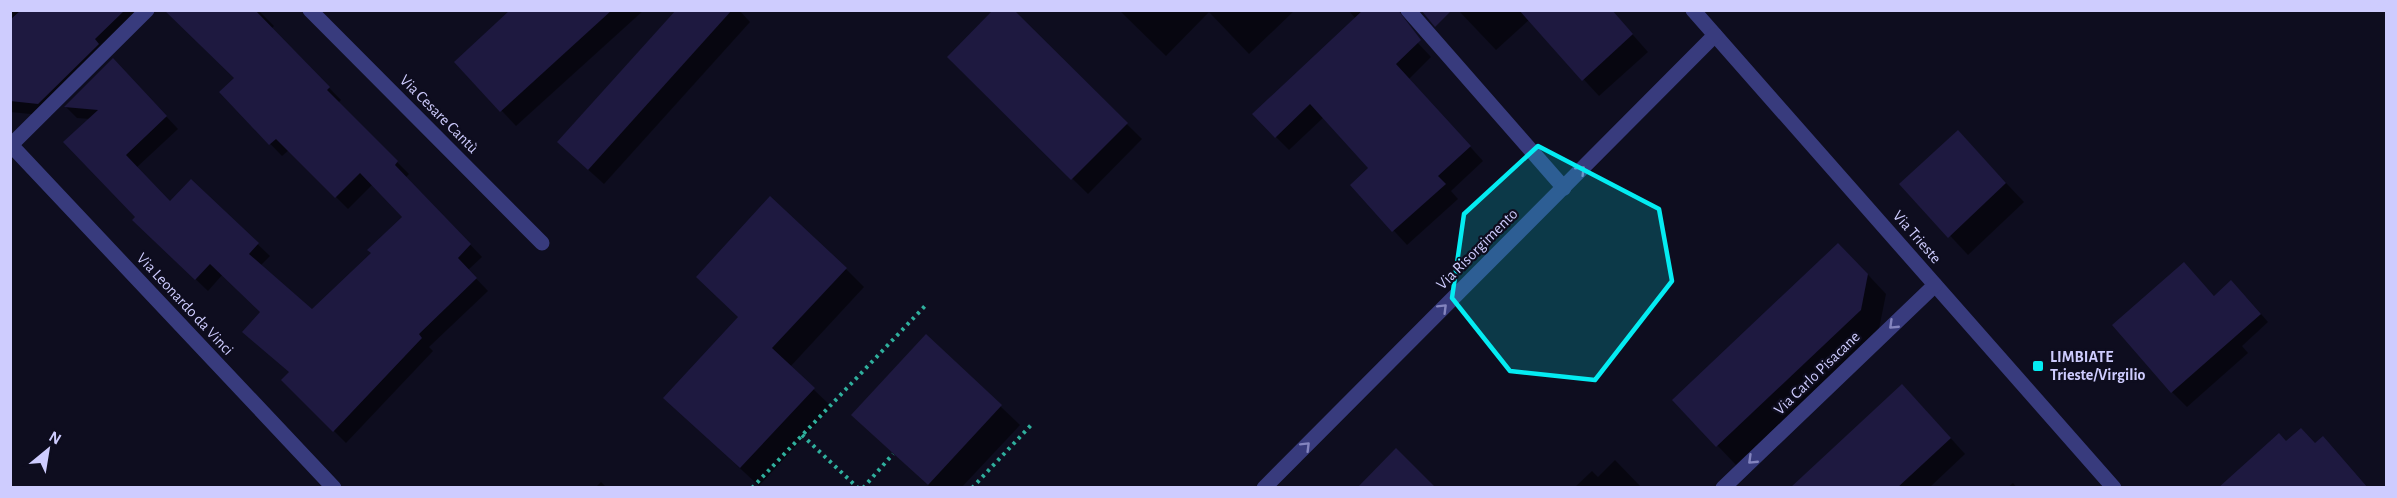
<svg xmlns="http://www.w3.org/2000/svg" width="2397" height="498" viewBox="0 0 2397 498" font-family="'Alegreya Sans',sans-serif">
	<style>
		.shadow { fill: #0007 }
		.building { fill: #1e1940 }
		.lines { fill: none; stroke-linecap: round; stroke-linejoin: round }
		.path { stroke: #2faf9d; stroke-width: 4; stroke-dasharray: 3 4.5; stroke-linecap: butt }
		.service { stroke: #383b7d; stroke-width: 15 }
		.minor { stroke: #383b7d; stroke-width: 15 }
		.oneway { stroke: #8384be }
		.marked { fill: #04ecf2; fill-opacity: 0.2; stroke: #04ecf2; stroke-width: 4.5; stroke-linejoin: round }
		.poi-dot { fill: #04ecf2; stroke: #0e0d1f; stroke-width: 2 }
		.labels { text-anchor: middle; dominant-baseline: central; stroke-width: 4.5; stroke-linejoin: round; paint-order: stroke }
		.street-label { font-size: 16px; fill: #ceccfe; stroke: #0e0d1f }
		.poi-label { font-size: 16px; font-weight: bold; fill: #ceccfe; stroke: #0e0d1f; text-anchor: start }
	</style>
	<rect width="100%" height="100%" fill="#0e0d1f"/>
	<g class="shadow">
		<path d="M10,10h139l-98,106 -41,-4z"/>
		<path d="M166,10h92l16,16 -3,3 70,71 -3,3 71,71 -3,3 76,80 -14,13 20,21 -59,56 4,4 -87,92 -63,-63 7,-7 -28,-61 -39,-38 -15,17 -62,-59 -56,-113 -13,-1 -11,-11 59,-35 53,57 -42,39 35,35 20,-22 79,75 -10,10 52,45 61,-58 31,-36 -31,-33 -25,25 -59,-59 -7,6 -61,-63 15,-15z"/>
		<path d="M512,10h132l-128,116 -60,-64z"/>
		<path d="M678,10h61l11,12 -146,162 -30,-27z"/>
		<path d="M1011,10l131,129 -54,55 -139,-137z"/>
		<path d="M1119,10h176l-46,44 -40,-42 -43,44z"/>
		<path d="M1348,10h39l44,47 -22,22 74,82 -32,30 7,8 -51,46 -55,-60 19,-17 -47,-51 -35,33 -35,-35 102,-96z"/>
		<path d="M1458,10h153l37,42 -49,44 -70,-76 -33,30z"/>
		<path d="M1958,132l66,70 -56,53 -66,-71z"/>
		<path d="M1857,263l29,31 -7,35 -143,136 -62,-65z"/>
		<path d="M2184,264l31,33h31l22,25 -26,24 6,7 -61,54 -15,-15z"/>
		<path d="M846,269l18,18 -74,80 42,40 -73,79 -75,-70 56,-98z"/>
		<path d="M926,336l94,89 -59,63h-30l-59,-55z"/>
		<path d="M1918,402l47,52 -36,34h-136z"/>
		<path d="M1615,460l27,28h-68l18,-17 6,6z"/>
		<path d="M601,482l6,6h-12z"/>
		<path d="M2013,483l4,5h-10z"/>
	</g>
	<g class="building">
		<path d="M21,10h104l-30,29 4,5 -61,60 -28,-3v-81z"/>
		<path d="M164,10h91l75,77 -3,3 71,71 -3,4 76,79 -13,14 19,20 -58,56 3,4 -89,94 -52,-52 8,-8 -47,-40 18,-20 -50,-48 -15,16 -63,-60 3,-3 -72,-75 35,-32 -34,-3 49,-49 54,58 -41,39 44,46 21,-22 68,64 -10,11 63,55 59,-56 -4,-3 35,-33 -42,-44 -25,25 -59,-59 -7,6 -50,-53 15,-14z"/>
		<path d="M510,10h102l-112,102 -46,-50z"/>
		<path d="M676,10h56l-144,160 -31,-28z"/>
		<path d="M993,10h21l114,113 -57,57 -124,-123z"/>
		<path d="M1363,10h35l23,30 -25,24 75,82 -33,30 8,8 -54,48 -42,-47 18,-17 -58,-64 -35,34 -23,-24z"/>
		<path d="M1421,10h31l-17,17z"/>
		<path d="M1519,10h93l21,24 -51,47z"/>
		<path d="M1958,130l48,53 -58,55 -49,-54z"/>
		<path d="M770,196l77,72 -75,80 43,40 -75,80 -77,-70 75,-81 -42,-40z"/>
		<path d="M1838,243l30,31 -7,36 -145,137 -44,-47z"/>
		<path d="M2184,262l30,34 17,-16 30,34 -90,79 -59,-68z"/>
		<path d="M926,334l76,71 -74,80 -77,-70z"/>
		<path d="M1902,384l49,54 -54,50h-107z"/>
		<path d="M2301,428l14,15 8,-7 45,52h-150l61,-55 7,8z"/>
		<path d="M1396,448l40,40h-79z"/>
	</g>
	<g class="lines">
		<g class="path">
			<path d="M802,435l56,53"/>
			<path d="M752,488l173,-182"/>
			<path d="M863,488l30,-34"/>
			<path d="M972,488l61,-65"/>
		</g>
		<path class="service" d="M1408,10l156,178"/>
		<g class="minor">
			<path d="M310,10l232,233"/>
			<path d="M1693,10l421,478"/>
			<path d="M10,144l324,344"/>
			<path d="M11,145l136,-135"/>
			<path d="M1264,488l451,-453"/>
			<path d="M1723,488l212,-203"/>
		</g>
	</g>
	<defs><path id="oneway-chevron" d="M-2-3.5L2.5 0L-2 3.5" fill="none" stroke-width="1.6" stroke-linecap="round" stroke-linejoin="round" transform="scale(1.5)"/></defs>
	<g class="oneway">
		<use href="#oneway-chevron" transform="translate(1581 170) rotate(-45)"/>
		<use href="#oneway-chevron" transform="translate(1443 308) rotate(-45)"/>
		<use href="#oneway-chevron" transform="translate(1893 325) rotate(136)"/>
		<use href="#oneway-chevron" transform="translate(1306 446) rotate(-45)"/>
		<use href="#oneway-chevron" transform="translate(1752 460) rotate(136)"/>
	</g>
	<path class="marked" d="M1538,146l121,63 13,72 -77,99 -85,-9 -58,-73 12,-84z"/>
	<rect class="poi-dot" x="2032" y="360" width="12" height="12" rx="3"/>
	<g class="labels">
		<g class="street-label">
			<text transform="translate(439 114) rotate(45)">Via Cesare Cantù</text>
			<text transform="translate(1917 237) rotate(49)">Via Trieste</text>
			<text transform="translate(1477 249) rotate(-45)">Via Risorgimento</text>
			<text transform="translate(185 304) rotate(47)">Via Leonardo da Vinci</text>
			<text transform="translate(1817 373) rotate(-44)">Via Carlo Pisacane</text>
		</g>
		<g class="poi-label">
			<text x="2050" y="357">LIMBIATE<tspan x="2050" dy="18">Trieste/Virgilio</tspan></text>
		</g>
	</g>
	<rect width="2397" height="498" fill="none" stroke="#ceccfe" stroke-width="24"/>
	<g transform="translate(48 450) rotate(30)" stroke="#0e0d1f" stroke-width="4.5" paint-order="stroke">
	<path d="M0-4.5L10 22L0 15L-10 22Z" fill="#ceccfe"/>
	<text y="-9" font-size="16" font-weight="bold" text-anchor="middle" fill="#ceccfe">N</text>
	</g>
</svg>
